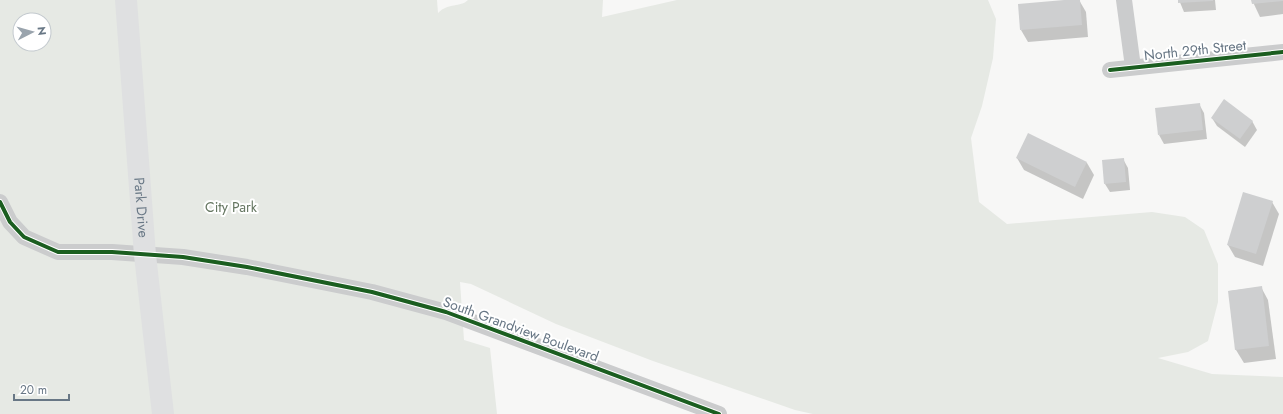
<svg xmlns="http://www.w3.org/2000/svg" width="1283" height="414" viewBox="0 0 1283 414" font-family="Jost,sans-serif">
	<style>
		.green { fill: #e6e9e4; fill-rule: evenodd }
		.shadow { fill: #0003 }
		.building { fill: #cecfd0 }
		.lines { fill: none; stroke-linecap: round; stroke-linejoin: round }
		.street { stroke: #cbcccd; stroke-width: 16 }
		.secondary { stroke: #dfe0e1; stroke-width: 22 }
		.cycleway-casing { stroke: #fff; stroke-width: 6 }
		.cycleway { stroke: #1b5e20; stroke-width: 4 }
		.labels { text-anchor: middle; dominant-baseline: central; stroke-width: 4; stroke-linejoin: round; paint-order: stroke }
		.street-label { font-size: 14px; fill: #687785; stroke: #fff }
		.park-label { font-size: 14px; fill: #667762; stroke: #fff }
	</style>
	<rect width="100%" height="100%" fill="#f7f7f6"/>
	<path class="green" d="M0,0h437l1,13c11,-11 22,-5 30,-13h135l-1,17 75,-17h311l8,19 -3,39 -11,48 -11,32 8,64 28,22 145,-12 33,5 19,13 14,34v38l-10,39 -20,11 -30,6 54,16 71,3v37h-470l-18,-4 -142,-49 -97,-37 -85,-40 -11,-2 4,58 26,8 7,66h-497zM20,20h24v24h-24z"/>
	<g class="shadow">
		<path d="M1075,0h4l7,12 2,25 -60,5 -7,-12z"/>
		<path d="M1179,0h36l1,10 -32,2z"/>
		<path d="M1252,0h31v14l-23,3z"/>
		<path d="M1199,104l5,9 3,26 -43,5 -5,-9z"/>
		<path d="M1212,118l40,3 5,9 -12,17 -28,-21z"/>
		<path d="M1017,158l70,5 7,12 -11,24 -59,-29z"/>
		<path d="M1123,159l5,9 2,22 -20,2 -5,-8z"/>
		<path d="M1272,202l7,12 -16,52 -28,-9 -7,-12z"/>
		<path d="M1261,287l7,13 8,59 -32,4 -8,-13 -7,-59z"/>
	</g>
	<g class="building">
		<path d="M1064,0h16l2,25 -62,5 -2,-26z"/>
		<path d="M1178,0h35v1l-35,2z"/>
		<path d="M1251,0h32v1l-31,3z"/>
		<path d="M1224,99l29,22 -13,18 -29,-21z"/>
		<path d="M1200,103l3,27 -45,5 -3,-27z"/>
		<path d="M1028,133l59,29 -12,25 -59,-29z"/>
		<path d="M1124,158l2,24 -22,2 -2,-24z"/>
		<path d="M1243,192l30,9 -17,53 -29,-9z"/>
		<path d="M1262,286l7,60 -34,4 -7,-59z"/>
	</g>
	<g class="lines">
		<g class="street">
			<path d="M1124,0l9,67"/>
			<path d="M1110,70l173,-18"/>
			<path d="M0,202l10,20 14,15 34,15h54l71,5 64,10 125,25 74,20 273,102"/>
		</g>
		<path class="secondary" id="s1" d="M126,0l19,255 18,159"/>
		<g class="cycleway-casing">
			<g id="cycleway">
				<path d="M1110,70l173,-18"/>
				<path d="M0,202l10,20 14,15 34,15h54l71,5 64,10 125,25 74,20 273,102"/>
			</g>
		</g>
		<use href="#cycleway" class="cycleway"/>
	</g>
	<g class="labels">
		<g class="street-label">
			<text transform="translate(1195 50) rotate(-6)">North 29th Street</text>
			<text stroke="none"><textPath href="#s1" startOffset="208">Park Drive</textPath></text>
			<text transform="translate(521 329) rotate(20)">South Grandview Boulevard</text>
		</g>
		<g class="park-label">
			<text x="231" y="207">City Park</text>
		</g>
	</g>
	<g transform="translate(32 32) rotate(84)"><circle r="19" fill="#ffffff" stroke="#c3c9ce"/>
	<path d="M0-3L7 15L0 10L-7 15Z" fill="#9aa4ad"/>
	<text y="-6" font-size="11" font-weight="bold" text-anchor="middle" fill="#687785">N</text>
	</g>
	<path d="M14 394v6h55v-6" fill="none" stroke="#687785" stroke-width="2"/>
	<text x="20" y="394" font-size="12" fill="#687785" stroke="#ffffff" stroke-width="3" paint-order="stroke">20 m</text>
</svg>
